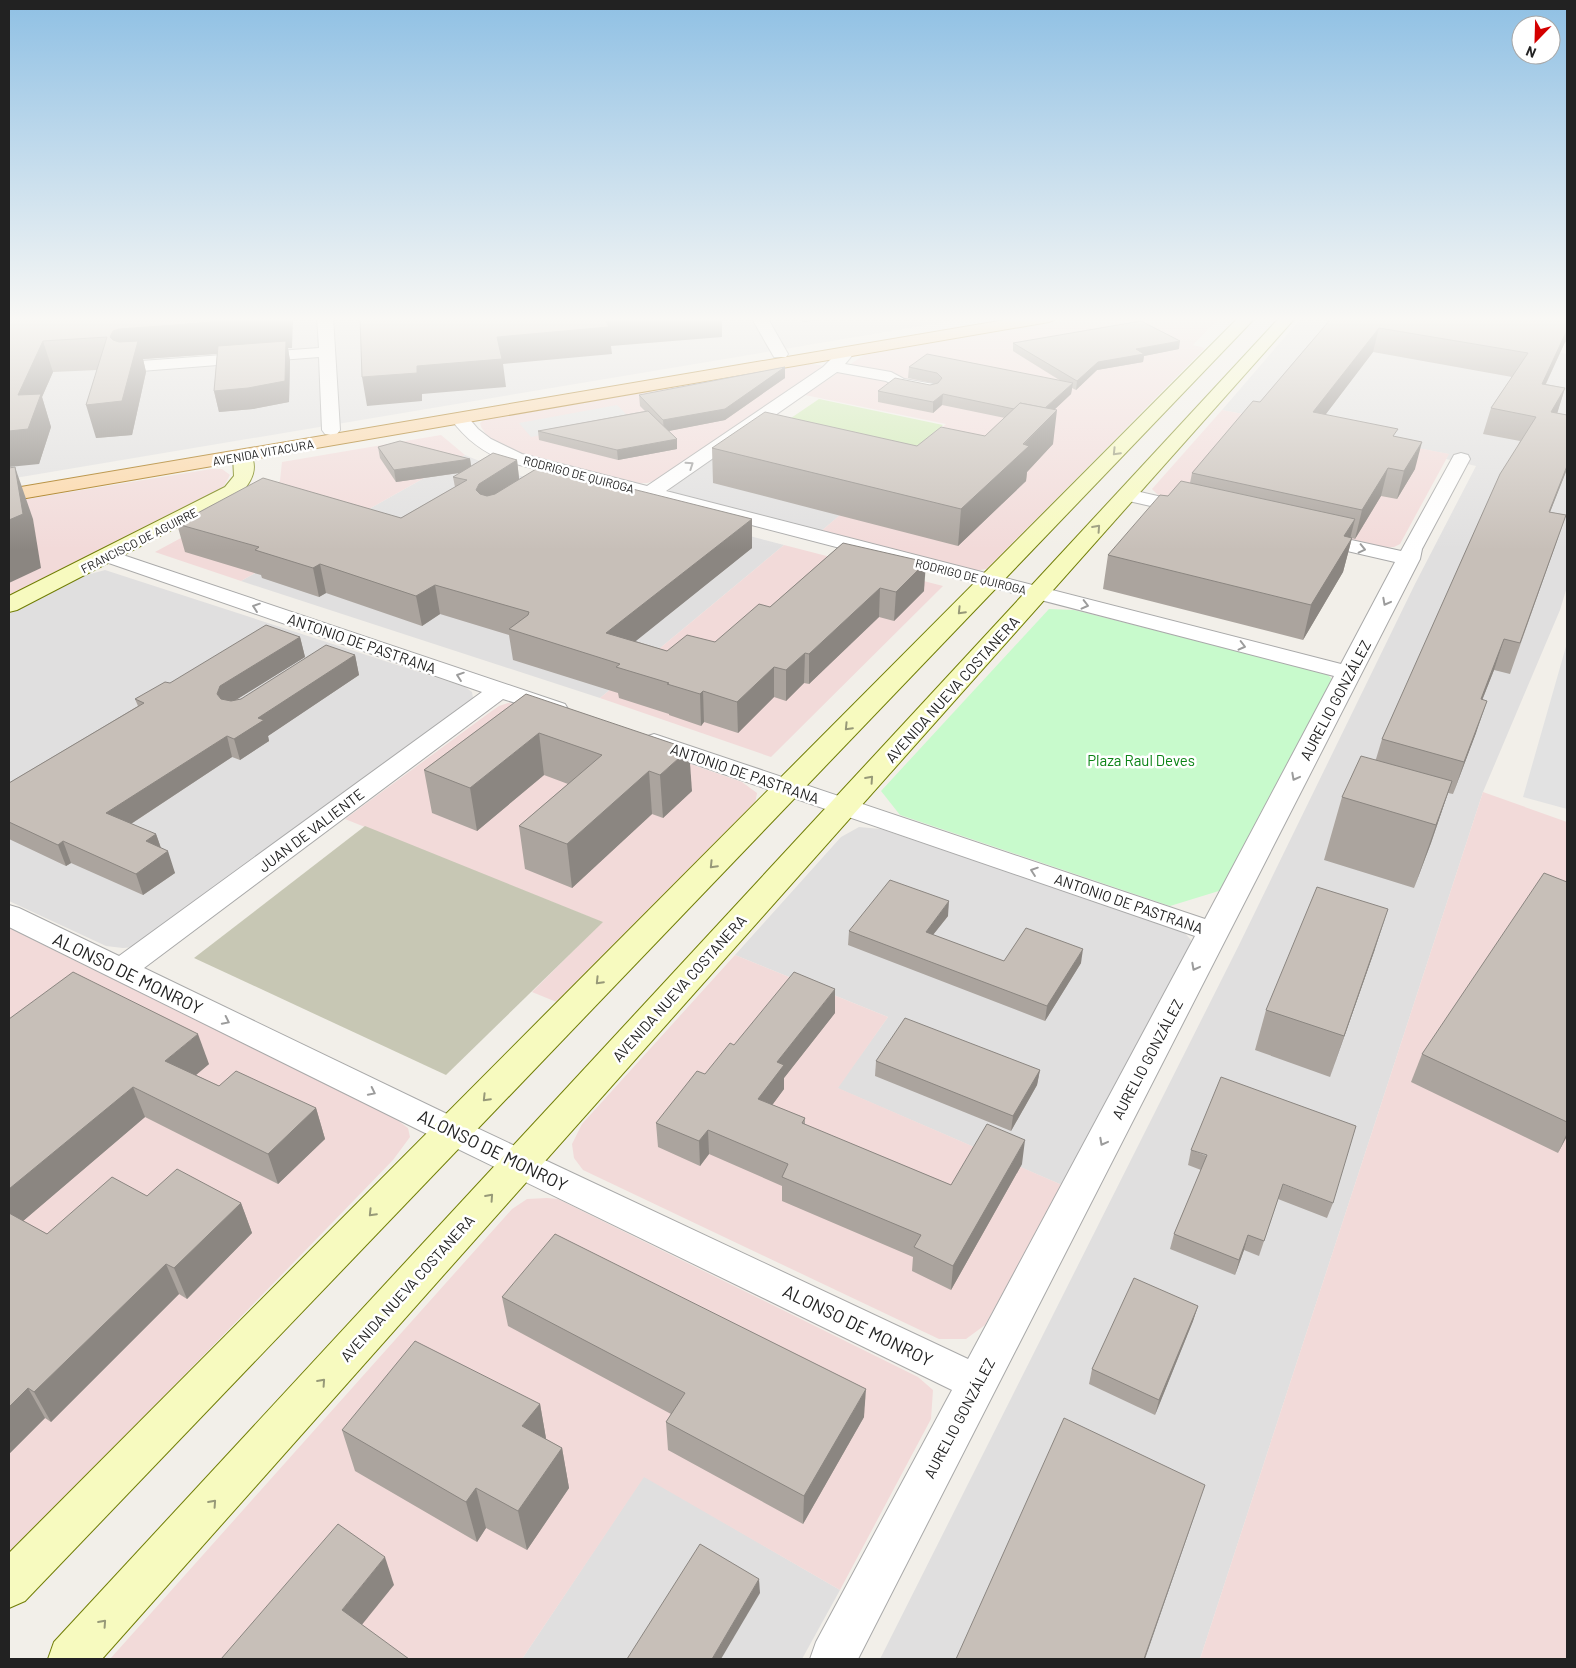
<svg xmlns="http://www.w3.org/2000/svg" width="1576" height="1668" viewBox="0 0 1576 1668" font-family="Barlow,sans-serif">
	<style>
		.residential { fill: #e0dfdf }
		.commercial { fill: #f2dad9 }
		.construction { fill: #c7c7b4 }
		.grass { fill: #cdebb0 }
		.park { fill: #c8facc }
		.parking { fill: #e2e2e2 }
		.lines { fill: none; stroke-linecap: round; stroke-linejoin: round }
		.street-casing { stroke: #a9a9a9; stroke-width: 2 }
		.secondary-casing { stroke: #707d05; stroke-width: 2 }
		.primary-casing { stroke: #a06b00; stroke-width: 2 }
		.street { fill: #fff; fill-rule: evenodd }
		.secondary { fill: #f7fabf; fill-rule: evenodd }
		.primary { fill: #fcd6a4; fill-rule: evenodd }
		.wall { fill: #aba49e }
		.shaded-wall { fill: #8b8681 }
		.building { fill: #c7bfb8; stroke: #8b8681 }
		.oneway { stroke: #979978 }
		.oneway2 { stroke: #9c9c9c }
		.labels { text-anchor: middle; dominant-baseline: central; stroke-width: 5; stroke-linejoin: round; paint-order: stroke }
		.far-street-label { font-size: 12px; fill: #222; stroke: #fff }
		.street-label { font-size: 15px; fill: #222; stroke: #fff }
		.park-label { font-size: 15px; fill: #0c8416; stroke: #fff }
		.near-street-label { font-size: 18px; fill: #222; stroke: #fff }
	</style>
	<rect width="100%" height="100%" fill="#f2efe9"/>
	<g class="residential">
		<path d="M9,317h966l-966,162z"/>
		<path d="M1302,317h44l221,37v233l-7,23 -77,182 -283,867h-320l358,-712 177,-363 61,-118 -30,-7 2,-5 -226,-44z"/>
		<path d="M746,434l147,36 -74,63 -144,-39 -6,-3 -1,-3z"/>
		<path d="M465,455l41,17 278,73 -184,153 -359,-117z"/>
		<path d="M105,570l360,117 7,5 1,6 -5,6 -335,243 -10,1 -17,-2 -97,-45v-287l74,-38z"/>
		<path d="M859,827l22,2 302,102 8,9 -1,12 -128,233 -225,-97 51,-71 -153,-62 106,-118z"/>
		<path d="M644,1476l196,114 -38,69h-280z"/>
	</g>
	<g class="commercial">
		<path d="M1081,317h139l-27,28 12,3 -218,221 -14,2 -154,-38 127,-109 -141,-29 59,-40z"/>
		<path d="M808,363l16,3 -1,3 -166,111 -10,3h-8l-118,-29 -33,-17 -7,-10 -1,-4 4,-3 8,-2z"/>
		<path d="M1222,410l227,44 -49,90 -6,3 -16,1 -217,-50 -9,-9z"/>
		<path d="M441,435l24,20 -224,126 -86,-29 115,-62 10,-9 2,-19z"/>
		<path d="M211,469h11l8,6 -6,11 -15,10 -200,102v-96z"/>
		<path d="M784,545l159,41 -172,171 -171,-59z"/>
		<path d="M508,703l10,1 224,78 15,11 -2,11 -196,199 -27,-11 70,-70 -257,-103 144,-106 10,-7z"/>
		<path d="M1483,792l84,30v837h-367z"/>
		<path d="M9,928l387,191 12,9 2,9 -17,23 -384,396z"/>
		<path d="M735,955l153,62 -50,71 224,97 -77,140 -19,14h-27l-356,-169 -9,-12 -2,-14 10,-20z"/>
		<path d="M547,1198l11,1 360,178 15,13 -2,29 -91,171 -196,-113 -122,182h-412l402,-450 15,-10z"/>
	</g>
	<path class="construction" d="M365,826l238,96 -157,153 -252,-117z"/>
	<path class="grass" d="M819,399l124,26 -51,43 -129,-31z"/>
	<path class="park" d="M1049,609l25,1 252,63 10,10 -114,207 -52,16 -270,-91 -19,-24z"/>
	<g class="parking">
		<path d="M617,405l14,14 -100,18 -12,-14z"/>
		<path d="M1567,643v166l-44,-12z"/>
	</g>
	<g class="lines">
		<g class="street-casing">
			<g id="street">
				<path d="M317,317h16l7,113 -3,4 -6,1 -6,-1 -3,-4 -3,-73 -191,15 -6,-2 -2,-3 2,-3 6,-2 191,-14z"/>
				<path d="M751,317h16l21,37 -2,3h-12z"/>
				<path d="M847,347l6,2 2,3 -10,12 46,8 13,7 30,5 2,4 -2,4 -6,1 -29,-5 -13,-7 -49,-9 -171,119 675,173 54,-102 -87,-20 -3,-4 3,-4 7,-2 86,19 53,-96 7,-2 7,2 2,4 -48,90 -2,10 -562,1100h-48l6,-17 136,-252 -531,-259 -412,-204v-22l10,3 100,48 363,-264 -382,-132 -3,-4 3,-4 7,-2 7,2 451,152 3,5 -3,5 -9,2 -53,-17 -359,269 301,145 523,246 227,-423 -550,-189 -4,-5 4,-5 9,-3 9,3 542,182 129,-243 -826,-214c-24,-9 -42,-22 -57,-43l3,-4 6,-1 6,1 12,14 13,10 31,15 125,32 176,-119 18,-18z"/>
				<path d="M1127,489l70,16 3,4 -3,4 -7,2 -70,-16 -3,-4 3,-4z"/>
			</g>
		</g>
		<g class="secondary-casing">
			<g id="secondary">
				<path d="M1239,317h17l-1231,1284 -16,7v-55z"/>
				<path d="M1280,317h16l-1194,1342h-54l6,-17z"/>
				<path d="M242,450l7,2c11,16 2,31 -10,43l-222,115 -8,2v-16l216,-109 9,-11 -1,-20 2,-4z"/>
			</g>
		</g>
		<g class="primary-casing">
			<path id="primary" d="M1022,317h35l-3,3 -5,2 -1040,179v-12z"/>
		</g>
		<use href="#street" class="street"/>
		<use href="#secondary" class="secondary"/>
		<use href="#primary" class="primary"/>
	</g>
	<g class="wall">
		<path d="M9,317l283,31h-4l2,13 -1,41 -36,7 -34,3 -5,-21 3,-37 -74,5 3,13 -14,63 -36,3 1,-68 -44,2 -11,25 9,30 -12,37z"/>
		<path d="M1567,317v26l-2,-1 -19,42 19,4 -8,25 10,2v57h-1l-16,40 16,3 -56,159 -16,-4 -12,30 -6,33 -23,61 -5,-1 -17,50 -17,45 -90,-28 18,-63 34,-38 6,-20 138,-298 -37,-7 8,-26 21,-31 -139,-25 -48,63 71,22 19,32 -18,30 -16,-3 -26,43 -3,-1 -9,34 -40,68 -200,-51 5,-34 60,-59 22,-13 2,-10 68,-71 66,-78 2,-5z"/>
		<path d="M1013,343l166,6 -35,7 -1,6 -46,8 -21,20 -4,-2 -1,6 -17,16 -1,34 -26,28 -1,9 -68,65 -245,-63 -1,-35 205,-2 68,-10 20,-18 -63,-13 -9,8 -55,-11v-11l59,-7 -29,-6 1,-11 152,14 -48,-30z"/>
		<path d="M785,378l-60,42 -57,11 9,18 -59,11 -79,-20 -1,-9 107,-20 -5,-5 -1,-11z"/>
		<path d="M378,447l92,12 1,7 46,-6 2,19 233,40v29l-117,93 32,10 48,-9 55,-35 73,-64 81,48 -30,30 -15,-4 -70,67 -5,-1 -18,18 -12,-4 -36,36 -34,-11 -3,4 -32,-11v-1l-50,-16 -1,-5 -105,-33 -4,-25 -69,-21 -18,12 -96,-33 -7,4 -57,-19 -1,-3 -76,-23 -8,-28 224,-6 54,-31 -2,-10 7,-4 -64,9 -16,-24z"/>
		<path d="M300,637l5,20 -69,43 5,-1 114,-44 4,20 -91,61 1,5 -29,19 -8,-3 -101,67 25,10 5,14 14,25 -32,22 -72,-32 -5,3 -57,-27v-56l129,-77 -3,-7 35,-16z"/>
		<path d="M526,694l166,97 -29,27 -11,-4 -80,74 -47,-19 -6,-43 49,-42 -24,-9 -67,56 -45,-18 -8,-43z"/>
		<path d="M1567,882v254l-9,17 -147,-71 11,-28z"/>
		<path d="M948,916l-15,19 71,26 77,2 -36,58 -197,-76 1,-14z"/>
		<path d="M1375,949l-45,128 -75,-27 11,-40z"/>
		<path d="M835,1013l-51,65v11l-12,16 33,13v7l146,60 71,-21 -71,126 -39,-19 1,-14 -131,-56v-15l-73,-32 -9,12 -42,-19 -2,-24 78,-78z"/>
		<path d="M9,1019l200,45 -13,11 23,11 97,22 9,31 -47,45 -133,-67 -122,104 24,13 100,-38 94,7 11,30 -65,66 -8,-5 -128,128 -6,-4 -36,36z"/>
		<path d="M876,1061l164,9 -3,15 -26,46 -136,-55z"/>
		<path d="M1191,1150l142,53 -6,15 -49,-19 -19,57 -15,-6 -9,25 -65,-26 4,-15 27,-64 -13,-5z"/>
		<path d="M502,1297l362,120 -61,107 -135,-74 -2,-28 5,-8 -163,-88z"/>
		<path d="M1198,1306l-5,15 -38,94 -66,-31 3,-15z"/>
		<path d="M540,1404l6,35 16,9 7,40 -42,62 -41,-22 -9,14 -122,-71 -13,-41z"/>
	</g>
	<g class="shaded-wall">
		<path d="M285,317h8l-1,31h-4l2,13 -1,41 -36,7 -34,3 -5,-21 72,-42 -143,10 3,13 -14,63 -36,3 -10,-33 24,-68 3,-6 6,-2z"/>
		<path d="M632,317h90v20l-111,9 1,8 -109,10 3,23 -84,7v7l-55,5 -5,-29 55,-11 80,-29 108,-18z"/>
		<path d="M802,317h49l-49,5z"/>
		<path d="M1379,328l-6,24 -66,87 6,-27z"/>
		<path d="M1567,330v5l-2,7 -31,67 8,-25z"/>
		<path d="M43,341l10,31 -11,25 9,30 -12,37 -30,3v-36l9,-36z"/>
		<path d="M1180,341l-1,8 -35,7 -1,6 -46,8 -21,20 1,-9 21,-19 38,-13z"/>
		<path d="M785,367v11l-60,42 -61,12 -1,-12z"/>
		<path d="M1073,383l-2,11 -33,31 1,-11z"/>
		<path d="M1565,388l-8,26 -6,-2z"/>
		<path d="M943,394l-1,11 -9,8v-11z"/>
		<path d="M1057,410l-4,34 -26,28 -1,9 -68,65 3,-37z"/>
		<path d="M677,439v10l-59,11 -1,-10z"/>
		<path d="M1422,442l-7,27 -18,30 7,-28z"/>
		<path d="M470,459l2,12 -76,11 -2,-12z"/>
		<path d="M517,460l3,27 -38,24 -6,-21 3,-6z"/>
		<path d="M1567,466v3l-28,71 10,-28z"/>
		<path d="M15,467l18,52 8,49 -32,15v-63z"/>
		<path d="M1388,468l-7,28 -26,43 7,-29z"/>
		<path d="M752,519v29l-141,113 -5,-28z"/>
		<path d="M1355,519l-6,24 3,-5 -9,34 -40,68 8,-35 33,-69z"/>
		<path d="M926,562l-2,29 -30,30 2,-29z"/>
		<path d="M320,564l6,29 -7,4 -6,-29z"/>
		<path d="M435,585l5,29 -18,12 -6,-30z"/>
		<path d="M880,588l-1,29 -70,67v-30z"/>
		<path d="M300,637l5,20 -79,49 -9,-12 3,-8z"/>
		<path d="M1504,639l-10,31 -24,61 11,-32z"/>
		<path d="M805,653l-1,30 -18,18v-31z"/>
		<path d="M355,655l4,20 -91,61 1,5 -29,19 -6,-21 24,-21z"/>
		<path d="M774,667v30l-36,36 -1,-31z"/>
		<path d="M703,691l1,31 -3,4 -1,-32z"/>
		<path d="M1487,701l-11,32 -23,61 11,-32z"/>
		<path d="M539,733l5,42 -67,56 -7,-43z"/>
		<path d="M227,736l5,21 -118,78 -8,-22z"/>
		<path d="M689,749l3,42 -29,27 -3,-43z"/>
		<path d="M649,771l3,43 -80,74 -5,-44z"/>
		<path d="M1452,781l-21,62 -17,45 22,-63z"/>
		<path d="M156,834l7,20 5,-3 7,22 -32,22 -7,-21 10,-33z"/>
		<path d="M63,841l8,22 -5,3 -8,-21z"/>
		<path d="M949,901l-1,15 -24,30 2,-14z"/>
		<path d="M1388,909l-13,40 -45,128 14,-41z"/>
		<path d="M1083,949l-2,14 -36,58 2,-15z"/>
		<path d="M835,989v24l-51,65v11l-25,34 -1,-24 19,-37z"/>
		<path d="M198,1034l11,30 -32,27 -12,-30z"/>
		<path d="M1040,1070l-3,15 -26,46 2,-15z"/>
		<path d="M133,1087l12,30 -136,116v-44z"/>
		<path d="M316,1108l9,31 -47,45 -10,-30z"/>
		<path d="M708,1130l1,24 -9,12 -1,-25z"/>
		<path d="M1567,1133v3l-9,17z"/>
		<path d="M1025,1140l-3,24 -71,126 2,-24z"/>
		<path d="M241,1203l11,30 -65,66 -13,-31z"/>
		<path d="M1248,1235l-4,15 -9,25 4,-15z"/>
		<path d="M166,1264l13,30 -128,128 -17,-30z"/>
		<path d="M1198,1306l-5,15 -38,94 4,-15z"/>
		<path d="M28,1388l17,30 -36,36v-47z"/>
		<path d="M866,1389l-2,28 -61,107 1,-28z"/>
		<path d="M540,1404l7,40 -25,-18z"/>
		<path d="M562,1448l7,40 -42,62 -9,-39z"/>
		<path d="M1205,1485l-60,174h-1z"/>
		<path d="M476,1488l10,40 -9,14 -11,-40z"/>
		<path d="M385,1557l9,28 -42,52 -10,-27z"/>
		<path d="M759,1579l1,14 -39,66h-9z"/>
	</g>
	<g class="building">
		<path d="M9,317h276l-166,12 -6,2 -3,6 3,3 6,2 19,-1 -16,60 -36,4 21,-68 -64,4 -25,54 23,-1 -13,35 -19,2z"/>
		<path d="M360,317h272l-27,2 4,8 -112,10 5,22 -85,7v7l-55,4z"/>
		<path d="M1330,317h237v13l-25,54 23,4 -14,24 16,3v51l-18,46 17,3 -46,128 -16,-4 -23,60 6,2 -23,61 -82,-23 118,-265 36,-57 -45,-9 37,-55 -149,-25 -66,84 85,17 -5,7 29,6 -18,29 -16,-3 -26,42 -170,-37 61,-72 7,1 70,-82 -2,-1z"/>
		<path d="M1141,321l39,20 -44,8 8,5 -46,8 -21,19 -64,-38z"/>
		<path d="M286,341l-1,40 -37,7 -34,3 4,-45z"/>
		<path d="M927,354l146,29 -28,25 -25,-5 -6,6 -71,-15 -10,8 -55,-11 17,-13 35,7 8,-2 4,-5 -5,-5 -28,-6z"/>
		<path d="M785,367l-60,42 -62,11 -24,-25z"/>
		<path d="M1020,403l37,7 -34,34 6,2 -68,63 -249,-61 53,-36 152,34 24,-19 44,9z"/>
		<path d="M648,411l29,28 -60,11 -79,-19z"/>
		<path d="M400,441l70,18 -76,11 -16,-23z"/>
		<path d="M493,453l24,7 -38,24 -3,6 4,4 7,2 8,-2 46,-28 211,53 -146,114 61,18 20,-16 28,7 44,-38 11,3 73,-64 83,19 -30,30 -16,-4 -71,66 -4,-1 -19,17 -12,-3 -37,35 -34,-11 -3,3 -33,-10 2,-1 -53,-16 4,-3 -111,-35 19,-14 1,-3 -94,-27 -19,11 -96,-32 -7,4 -58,-18 4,-3 -82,-23 86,-46 138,40 66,-38 -14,-3z"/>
		<path d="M15,467l8,47 -14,6v-52z"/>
		<path d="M1181,481l174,38 -11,17 8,2 -41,67 -203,-50 52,-60 8,1z"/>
		<path d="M266,625l34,12 -80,49 -3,8 4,5 10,2 10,-2 85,-54 29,10 -97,63 6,2 -30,19 -7,-3 -121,77 50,21 -10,7 22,10 -32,23 -73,-33 -5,4 -49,-23v-39l135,-80 -9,-4 30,-17 5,1z"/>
		<path d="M526,694l163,55 -29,26 -11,-4 -82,73 -48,-18 83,-71 -63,-22 -69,55 -46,-18z"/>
		<path d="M1361,756l91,25 -16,44 -94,-28z"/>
		<path d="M1544,873l23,9v240l-145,-68z"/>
		<path d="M890,880l59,21 -23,31 78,29 22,-33 57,21 -36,57 -198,-75z"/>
		<path d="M1317,887l71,22 -44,127 -78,-26z"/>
		<path d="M73,972l125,62 -33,27 54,25 17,-15 80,37 -48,46 -135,-67 -124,102v-170z"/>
		<path d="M794,972l41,17 -58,73 7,3 -26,34 47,19 -3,5 149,62 36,-61 38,16 -72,126 -39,-19 7,-12 -139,-58 6,-13 -80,-34 -9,11 -43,-18 41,-52 8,3 25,-31 4,2z"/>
		<path d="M905,1018l135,52 -27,46 -137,-55z"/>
		<path d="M1221,1077l135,49 -23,77 -50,-19 -19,57 -16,-6 -9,25 -65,-26 33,-79 -16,-5z"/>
		<path d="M177,1169l64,34 -67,65 -8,-4 -132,128 -6,-4 -19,19v-194l38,21 65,-57 35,19z"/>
		<path d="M555,1234l311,155 -62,107 -138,-74 19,-29 -183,-96z"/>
		<path d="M1134,1278l64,28 -39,94 -67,-31z"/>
		<path d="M415,1341l125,63 -18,22 40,22 -44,63 -42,-23 -10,14 -124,-72z"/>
		<path d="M1064,1418l141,67 -61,174h-188z"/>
		<path d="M338,1524l47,33 -43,53 67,49h-188z"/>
		<path d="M700,1544l59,35 -47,80h-85z"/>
	</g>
	<defs><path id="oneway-chevron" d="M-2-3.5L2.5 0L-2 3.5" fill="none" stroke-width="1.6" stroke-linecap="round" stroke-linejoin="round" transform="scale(1.25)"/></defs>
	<g class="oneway">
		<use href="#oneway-chevron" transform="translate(1116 452) rotate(134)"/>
		<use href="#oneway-chevron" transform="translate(1097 528) rotate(-48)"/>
		<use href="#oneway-chevron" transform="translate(961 611) rotate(134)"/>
		<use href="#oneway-chevron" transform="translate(848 727) rotate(134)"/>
		<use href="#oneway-chevron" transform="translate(870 779) rotate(-48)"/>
		<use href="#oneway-chevron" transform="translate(713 865) rotate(134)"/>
		<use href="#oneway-chevron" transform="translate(599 981) rotate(134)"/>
		<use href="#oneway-chevron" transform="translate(486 1098) rotate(134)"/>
		<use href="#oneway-chevron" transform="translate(490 1197) rotate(-48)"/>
		<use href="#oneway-chevron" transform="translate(372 1213) rotate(134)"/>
		<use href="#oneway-chevron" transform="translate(322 1382) rotate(-48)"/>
		<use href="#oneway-chevron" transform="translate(213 1503) rotate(-48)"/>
		<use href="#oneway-chevron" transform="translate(103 1623) rotate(-48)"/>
	</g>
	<g class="oneway2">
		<use href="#oneway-chevron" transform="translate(690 465) rotate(-34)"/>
		<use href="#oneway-chevron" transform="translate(1362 549) rotate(13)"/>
		<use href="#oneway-chevron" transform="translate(1386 602) rotate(118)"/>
		<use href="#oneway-chevron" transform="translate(1085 605) rotate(14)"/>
		<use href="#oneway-chevron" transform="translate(256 607) rotate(-161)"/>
		<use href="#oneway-chevron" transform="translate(1242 646) rotate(14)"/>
		<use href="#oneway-chevron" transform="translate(460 676) rotate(-161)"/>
		<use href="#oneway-chevron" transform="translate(1295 777) rotate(118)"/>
		<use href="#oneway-chevron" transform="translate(1034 871) rotate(-161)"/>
		<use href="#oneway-chevron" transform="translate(1195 967) rotate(118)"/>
		<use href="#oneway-chevron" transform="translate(226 1021) rotate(26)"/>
		<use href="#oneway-chevron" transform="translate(372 1092) rotate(26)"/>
		<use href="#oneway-chevron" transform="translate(1103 1142) rotate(118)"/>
	</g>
	<linearGradient id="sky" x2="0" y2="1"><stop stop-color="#8fc0e4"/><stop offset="0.58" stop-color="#f9f8f5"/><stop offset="1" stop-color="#f9f8f5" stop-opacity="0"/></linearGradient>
	<rect width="1576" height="550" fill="url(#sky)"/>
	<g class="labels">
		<g class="far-street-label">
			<text transform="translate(263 452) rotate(-10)">AVENIDA VITACURA</text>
			<text transform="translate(579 474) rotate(15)">RODRIGO DE QUIROGA</text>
			<text transform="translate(139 540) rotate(-27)">FRANCISCO DE AGUIRRE</text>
			<text transform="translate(971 576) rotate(14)">RODRIGO DE QUIROGA</text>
		</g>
		<g class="street-label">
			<text transform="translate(362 643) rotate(19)">ANTONIO DE PASTRANA</text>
			<text transform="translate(952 689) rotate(-48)">AVENIDA NUEVA COSTANERA</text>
			<text transform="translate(1335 700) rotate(-62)">AURELIO GONZÁLEZ</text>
			<text transform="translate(745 773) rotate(19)">ANTONIO DE PASTRANA</text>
			<text transform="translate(311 830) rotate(-37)">JUAN DE VALIENTE</text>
			<text transform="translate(1129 903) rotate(19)">ANTONIO DE PASTRANA</text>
			<text transform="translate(679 988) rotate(-48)">AVENIDA NUEVA COSTANERA</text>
			<text transform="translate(1147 1059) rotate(-62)">AURELIO GONZÁLEZ</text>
			<text transform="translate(407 1288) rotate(-48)">AVENIDA NUEVA COSTANERA</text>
			<text transform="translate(959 1418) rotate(-62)">AURELIO GONZÁLEZ</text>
		</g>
		<g class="park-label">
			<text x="1141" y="760">Plaza Raul Deves</text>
		</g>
		<g class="near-street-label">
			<text transform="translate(128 973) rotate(26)">ALONSO DE MONROY</text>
			<text transform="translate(493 1150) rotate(26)">ALONSO DE MONROY</text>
			<text transform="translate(858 1325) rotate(26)">ALONSO DE MONROY</text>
		</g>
	</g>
	<rect width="1576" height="1668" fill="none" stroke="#222222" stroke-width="20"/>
	<g transform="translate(1536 40) rotate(203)"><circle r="24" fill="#ffffff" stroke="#a7a7a7"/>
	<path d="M0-4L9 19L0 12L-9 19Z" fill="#d40000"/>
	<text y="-8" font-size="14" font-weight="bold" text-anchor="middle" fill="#222222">N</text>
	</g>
</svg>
